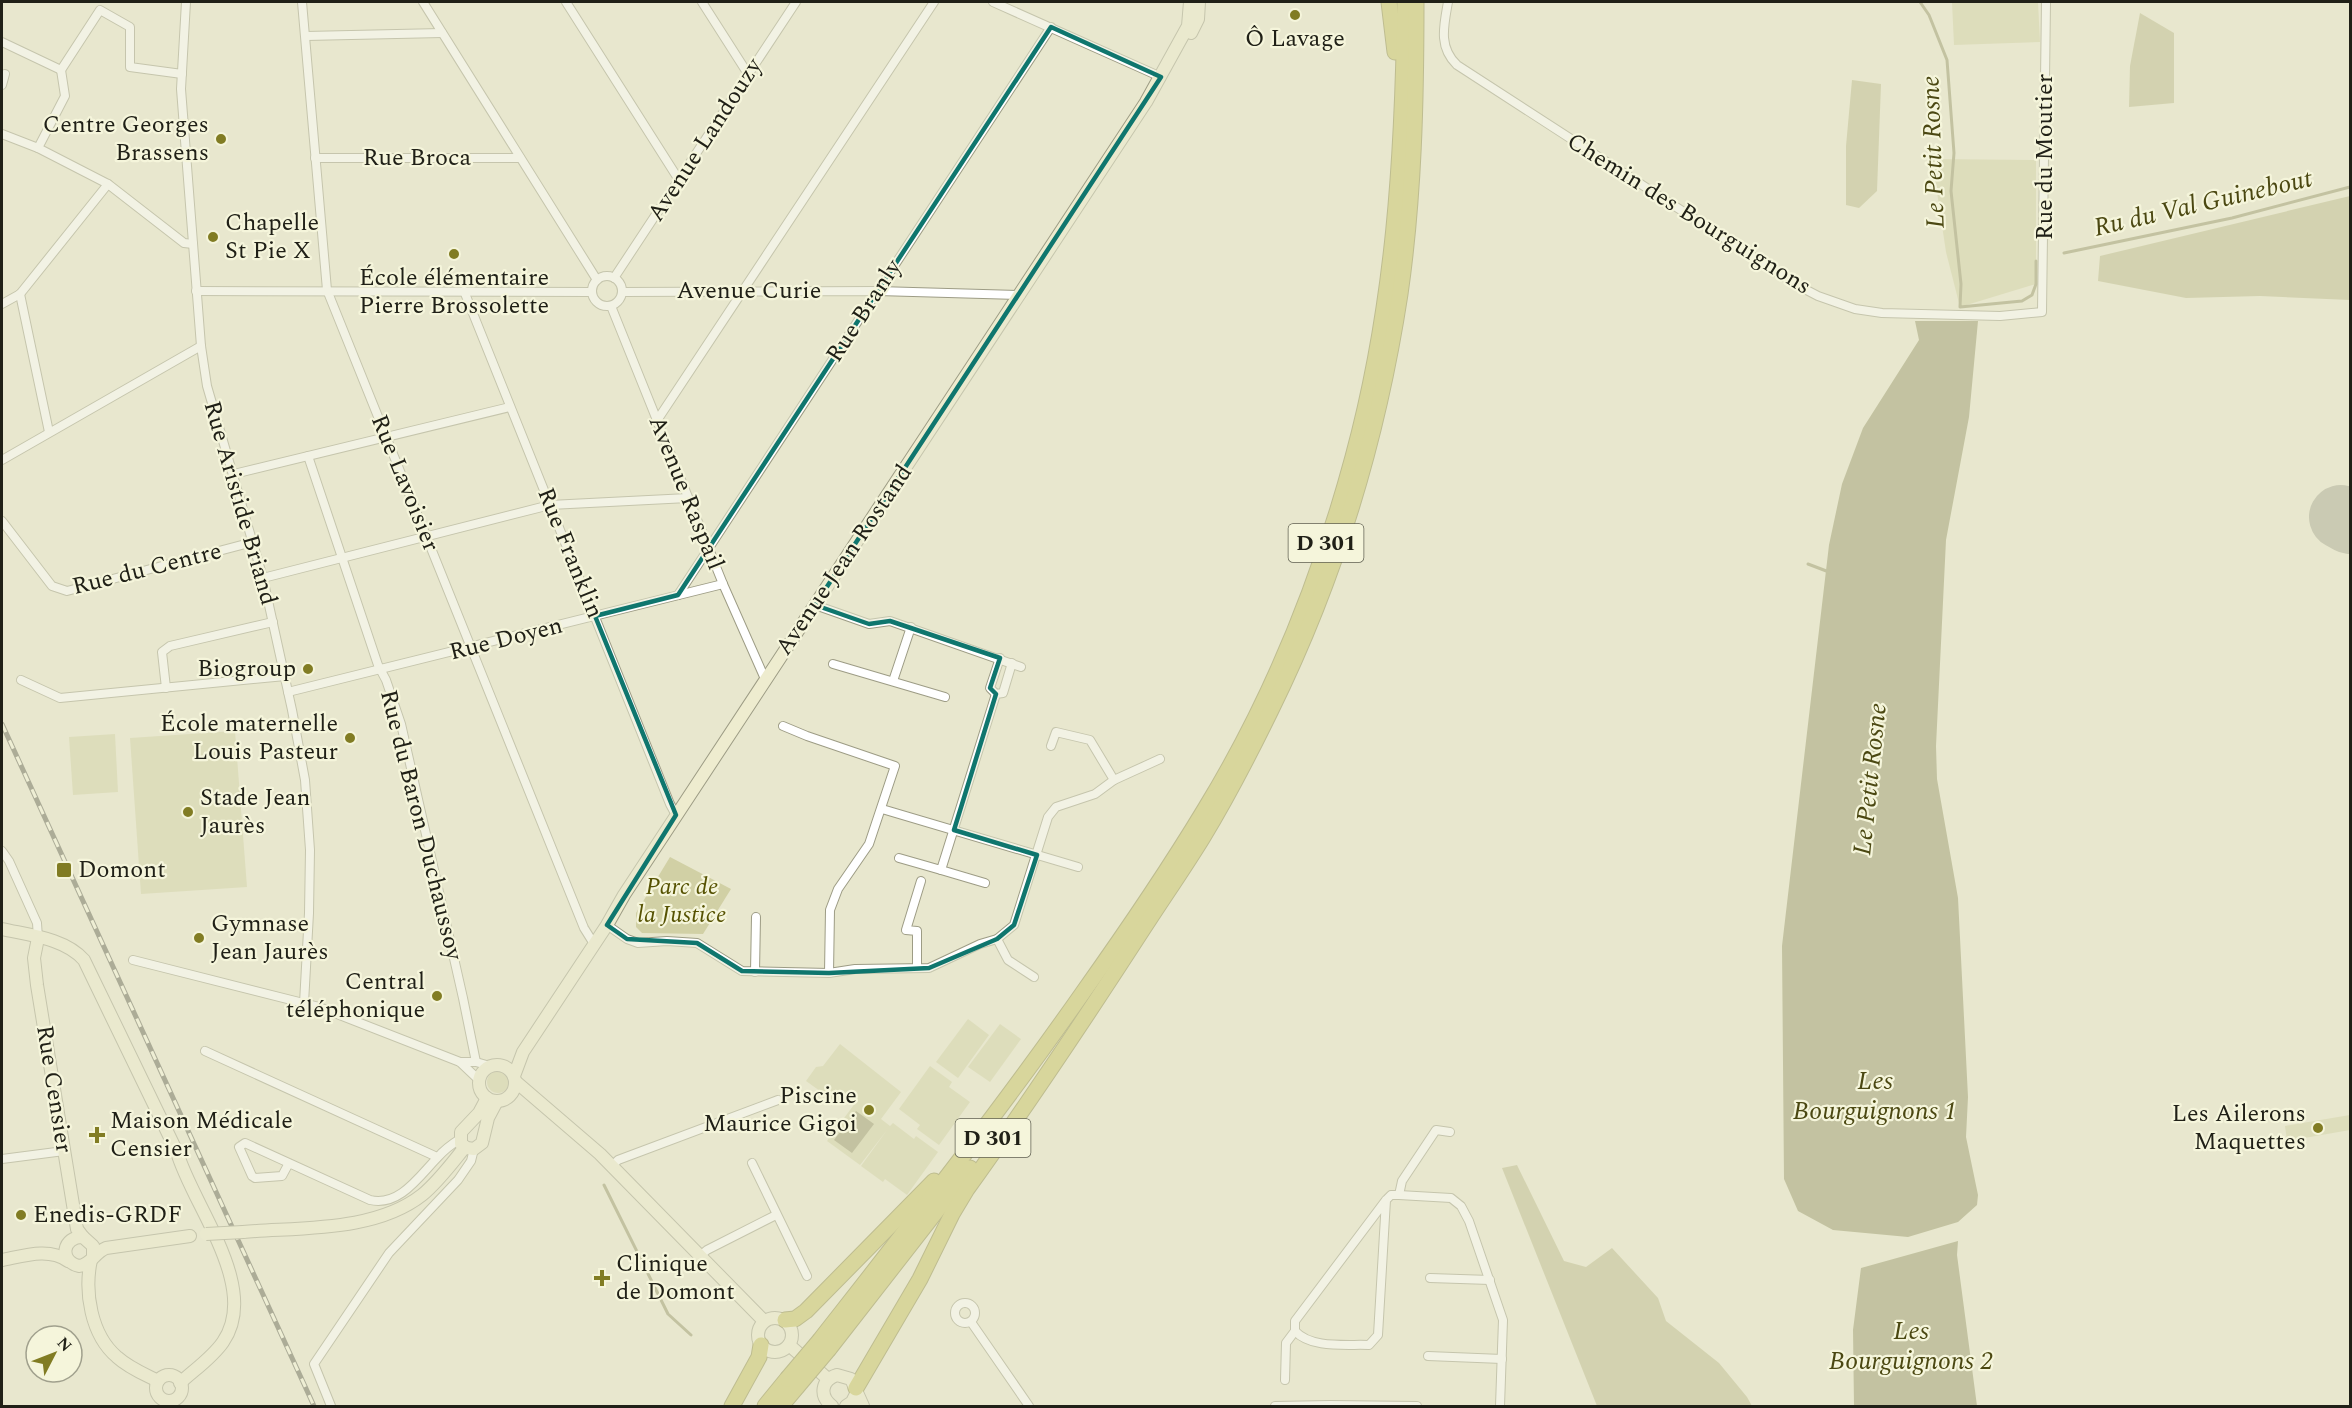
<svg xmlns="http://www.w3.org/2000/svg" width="2352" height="1408" viewBox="0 0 2352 1408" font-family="Spectral,serif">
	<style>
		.green { fill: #d1d0a5 }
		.forest { fill: #bbb98c }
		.water { fill: #97966a }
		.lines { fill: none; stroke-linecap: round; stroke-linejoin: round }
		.stream { stroke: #97966a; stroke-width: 3 }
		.runway { stroke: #a6a692; stroke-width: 64 }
		.street-casing { stroke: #9d9c85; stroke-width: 10 }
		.secondary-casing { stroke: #9d9c85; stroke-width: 14 }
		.highway-casing { stroke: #8c8946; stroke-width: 17 }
		.street { stroke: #fff; stroke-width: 8 }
		.secondary { stroke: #eeeccf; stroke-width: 12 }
		.highway { stroke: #c6c15f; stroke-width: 15 }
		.rail-casing { stroke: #646455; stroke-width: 5 }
		.rail { stroke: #f5f5db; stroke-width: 3; stroke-dasharray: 9; stroke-linecap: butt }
		.secondary-bridge-casing { stroke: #9d9c85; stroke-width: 14; stroke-linecap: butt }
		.highway-bridge-casing { stroke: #8c8946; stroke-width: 17; stroke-linecap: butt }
		.secondary-bridge { stroke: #eeeccf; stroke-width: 12 }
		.highway-bridge { stroke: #c6c15f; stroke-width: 15 }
		.marked { fill: none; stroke: #0f766e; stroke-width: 4.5; stroke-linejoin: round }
		.poi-dot { fill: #817c23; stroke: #f5f5db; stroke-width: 2 }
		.labels { text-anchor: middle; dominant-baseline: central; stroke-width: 4.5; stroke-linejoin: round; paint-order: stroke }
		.shield { fill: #f5f5db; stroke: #606052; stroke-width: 1.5 }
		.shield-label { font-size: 22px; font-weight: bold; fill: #202017 }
		.poi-label { font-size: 24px; fill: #202017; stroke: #f5f5db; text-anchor: start }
		.street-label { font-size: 24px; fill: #202017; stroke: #f5f5db }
		.park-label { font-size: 24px; font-style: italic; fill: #565202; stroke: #f5f5db }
		.water-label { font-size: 26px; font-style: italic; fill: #4b4812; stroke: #f5f5db }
	</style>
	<rect width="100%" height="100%" fill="#e8e7ce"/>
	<g class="green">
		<path d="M1952,2h86l2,40 -86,3z"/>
		<path d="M1932,159l104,1v124l-76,23 -14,-55z"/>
		<path d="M235,731l12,156 -106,7 -11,-156z"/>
		<path d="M115,734l3,58 -45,3 -4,-58z"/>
		<path d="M670,857l61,32 -28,45 -61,-1 -6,-6v-14z"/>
		<path d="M968,1019l21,16 -31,43 -22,-16z"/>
		<path d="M1000,1024l21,15 -31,43 -22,-15z"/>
		<path d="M840,1044l61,48 -20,27 9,7 3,-3 21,16 2,-3 22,16 -31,43 -22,-16 -2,3 -22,-16 26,-36 -27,35 -33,-24 29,-39 -14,-11 -8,10 -28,-20 10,-14 7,-1z"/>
		<path d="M930,1066l22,16 -3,5 21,15 -31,43 -22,-16 3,-4 -21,-16z"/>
		<circle cx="498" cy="1082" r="11"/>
		<path d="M2350,1115v15l-63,11 -2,-15z"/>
	</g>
	<g class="forest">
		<path d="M2140,13l34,20v70l-45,4 1,-41z"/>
		<path d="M1852,80l29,4 -4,107 -18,17 -13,-3v-59z"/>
		<path d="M2350,196v104l-90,-4 -74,2 -88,-17 2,-25z"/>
		<path d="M1517,1165l47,96 22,6 26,-19 46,50 8,23 53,42 28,34 5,9h-155l-95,-238z"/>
	</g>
	<g class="water">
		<path d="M1915,321h63l-9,96 -23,123 -10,206 1,33 21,119 10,199 -2,40 12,58 -1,10 -19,17 -50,15 -75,-7 -35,-19 -14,-32 -2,-233 47,-401 13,-61 21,-56 56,-88z"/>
		<path d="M856,1111l18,13 -22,29 -18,-13z"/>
		<path d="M1958,1241l-1,14 20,151h-123l-1,-76 8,-62z"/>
	</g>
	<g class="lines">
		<g class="stream">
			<path d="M1920,2l9,13 18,45 7,93 -3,38 10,93 -1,23 62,-6 10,-6 4,-11v-23"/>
			<path d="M2064,253l168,-35 118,-31"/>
			<path d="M1808,564l21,8"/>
			<path d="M604,1185l64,129 23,21"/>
		</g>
		<path class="runway" d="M2341,517l9,5"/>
		<g class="street-casing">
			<g id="street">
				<path d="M186,2l-5,87 20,257 6,40 56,192 29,132 13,70 5,70 -1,63 -5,90"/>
				<path d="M302,2l25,288 257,638 10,16"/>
				<path d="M423,2l174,278"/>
				<path d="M566,2l113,178"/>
				<path d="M702,2l46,72"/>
				<path d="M993,2l168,75"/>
				<path d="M1448,2c-4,23 -10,45 9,63l338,219 23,12 37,13 27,4 118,3 42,-4 4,-310"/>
				<path d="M306,36l136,-3"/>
				<path d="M2,42l59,28"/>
				<path d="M61,70l39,-60 30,17v40l52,7"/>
				<path d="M2,85l3,-11"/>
				<path d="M2,134l36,14 70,36 76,59 9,1"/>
				<path d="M38,148l27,-52 -4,-26"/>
				<path d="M315,158h205"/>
				<circle cx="607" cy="291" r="15"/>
				<path d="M614,278l182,-276"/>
				<path d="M196,291l396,1"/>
				<path d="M464,291l206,513 6,11"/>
				<path d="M622,292l256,-1 143,4"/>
				<path d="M20,294l29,138"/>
				<path d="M2,304l18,-10 88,-110"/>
				<path d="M611,306l112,278 42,95"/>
				<path d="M656,422l278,-420"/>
				<path d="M308,456l70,209 8,15 15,44 62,274 13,64"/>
				<path d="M2,460l199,-114"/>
				<path d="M234,474l276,-67"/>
				<path d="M2,521l50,65 15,5 186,-49"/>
				<path d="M263,578l287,-73 138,-7"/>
				<path d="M678,595l373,-568"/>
				<path d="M815,605l54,19 21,-3 131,46"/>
				<path d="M833,664l112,33"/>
				<path d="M21,680l39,18 225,-22"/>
				<path d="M893,681l18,-54"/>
				<path d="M166,688l-4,-36 8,-6 103,-24"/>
				<path d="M288,692l435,-108"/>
				<path d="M996,694l-6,-6 10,-30"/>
				<path d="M783,726l24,10 88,30 -26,78 -31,45 -8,21 -1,63"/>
				<path d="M1051,746l5,-14 34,8 24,40"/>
				<path d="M882,809l196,58"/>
				<path d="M2,851l7,10 28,62 1,15"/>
				<path d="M899,858l42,12 55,-176 7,-1 9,-30"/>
				<path d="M941,870l44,13"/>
				<path d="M607,925l20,14 11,4 29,-2 30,2 45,28 87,2 26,-4 74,-1 51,-24 17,-5 17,-14 34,-108 8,-10 39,-13 19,-14 46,-21"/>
				<path d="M997,939l11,21 26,17"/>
				<path d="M133,960l186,47 141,55 19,18"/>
				<path d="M917,967v-36l-11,-1 15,-49"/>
				<path d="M755,972l1,-55"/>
				<path d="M205,1051l232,106"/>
				<path d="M460,1062h16l14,4"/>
				<path d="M2,1159l62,-8"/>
				<path d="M289,1163l-7,13 -27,2 -3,-2 -13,-29 6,-4 125,57c30,7 50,-25 68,-43 6,-7 14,-13 22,-18"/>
				<path d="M752,1163l55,113"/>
				<path d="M612,1166l6,-6 160,-60"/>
				<path d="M1399,1195l3,-14 34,-51 14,2"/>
				<path d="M1386,1200l-8,135 -9,10c-22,-1 -58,4 -74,-14v-10l91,-121 5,-5h8l52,3 10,8 8,15 34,99 -3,86"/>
				<path d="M701,1255l6,-5 69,-35"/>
				<path d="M1430,1278l60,2"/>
				<circle cx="965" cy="1313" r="10"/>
				<path d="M971,1322l58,84"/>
				<path d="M1428,1356l74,3"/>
				<path d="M1285,1380l1,-37 9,-12"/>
				<path d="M331,1406l-17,-42 75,-111 69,-73 13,-19 3,-12"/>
				<path d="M1275,1406l55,-1 87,1"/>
			</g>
		</g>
		<g class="secondary-casing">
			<g id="secondary">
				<path d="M1191,33l7,-14 1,-17"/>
				<path d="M2,929c26,6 63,9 82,31l93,192c15,53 84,135 46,190 -11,16 -29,28 -43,41"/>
				<path d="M38,938l-4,20 3,27 40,244 6,8"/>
				<circle cx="497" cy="1083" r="18"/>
				<path d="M514,1076l9,-24 84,-127 17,-30 522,-793 42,-76 2,-24"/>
				<path d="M515,1081l85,73 164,167"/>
				<path d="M487,1098l-8,15 -18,19v12l6,4 7,1 8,-6 6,-25 9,-17"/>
				<path d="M243,1232c57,-5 132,0 179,-37 16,-13 30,-32 43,-48"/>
				<path d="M93,1256v-10l-10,-9c-20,-1 -25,24 -4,29 12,-1 15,-13 27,-18l84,-12"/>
				<path d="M2,1260c21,-4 47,-13 66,1"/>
				<path d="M91,1260c-7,32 0,75 26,97 12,11 27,17 41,24"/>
				<circle cx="775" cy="1335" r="17"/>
				<path d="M789,1345l39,34"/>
				<circle cx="169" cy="1388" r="13"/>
				<path d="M832,1406c-13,-10 -11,-26 5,-31l14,4 12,27"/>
				<path d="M846,1406l6,-4 4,-8"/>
			</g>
		</g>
		<g class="highway-casing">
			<g id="highway">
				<path d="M1389,2l6,50"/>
				<path d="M785,1320l10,-1 11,-8 128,-130"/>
				<path d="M820,1340c90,-115 180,-229 264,-349 42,-59 83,-119 121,-182 66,-108 115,-230 148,-352 41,-151 50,-300 52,-455"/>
				<path d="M829,1349l141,-181"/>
				<path d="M856,1388l64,-109 32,-65 15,-25c61,-85 119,-172 176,-260 20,-31 41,-61 60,-92 25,-41 47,-84 68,-127 64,-130 107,-272 129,-416 14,-97 16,-195 16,-292"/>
				<path d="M732,1406l27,-49 2,-12"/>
				<path d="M765,1406l22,-27"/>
				<path d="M781,1406l16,-19"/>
			</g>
		</g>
		<use href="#street" class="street"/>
		<use href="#secondary" class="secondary"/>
		<use href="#highway" class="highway"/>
		<g class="rail-casing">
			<path id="rail" d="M2,724l312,682"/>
		</g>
		<use href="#rail" class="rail"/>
		<g class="secondary-bridge-casing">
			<path id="secondary-bridge" d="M206,1234l37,-2"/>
		</g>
		<g class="highway-bridge-casing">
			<g id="highway-bridge">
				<path d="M787,1379l33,-39"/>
				<path d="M797,1387l32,-38"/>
			</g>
		</g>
		<use href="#secondary-bridge" class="secondary-bridge"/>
		<use href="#highway-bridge" class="highway-bridge"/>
	</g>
	<path d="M0 0H2352V1408H0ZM1051,27l110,50 -346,528 54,19 21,-3 110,37 -10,30 6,6 -42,136 83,25 -23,70 -17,14 -68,29 -100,5 -87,-2 -45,-28 -70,-4 -20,-14 69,-110 -81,-199 83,-21z" fill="#e8e7ce" fill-opacity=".55" fill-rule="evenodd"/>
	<path class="marked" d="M1051,27l110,50 -346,528 54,19 21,-3 110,37 -10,30 6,6 -42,136 83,25 -23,70 -17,14 -68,29 -100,5 -87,-2 -45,-28 -70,-4 -20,-14 69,-110 -81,-199 83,-21z"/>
	<g class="poi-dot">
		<circle cx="1295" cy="15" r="6"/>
		<circle cx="221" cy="139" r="6"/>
		<circle cx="213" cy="237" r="6"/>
		<circle cx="454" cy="254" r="6"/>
		<circle cx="308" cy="669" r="6"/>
		<circle cx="350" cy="738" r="6"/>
		<circle cx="188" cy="812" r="6"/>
		<rect x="56" y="862" width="16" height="16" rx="3"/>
		<circle cx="199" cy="938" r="6"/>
		<circle cx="437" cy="996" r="6"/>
		<circle cx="869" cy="1110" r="6"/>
		<circle cx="2318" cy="1128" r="6"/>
		<path d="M94 1126h6v6h6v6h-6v6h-6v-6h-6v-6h6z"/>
		<circle cx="21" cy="1215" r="6"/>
		<path d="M599 1269h6v6h6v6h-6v6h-6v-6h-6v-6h6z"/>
	</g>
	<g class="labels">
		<g class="shield">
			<rect x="1288.5" y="524" width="75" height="38" rx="4.5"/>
			<rect x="955.5" y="1119" width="75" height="38" rx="4.5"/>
		</g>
		<g class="shield-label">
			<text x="1326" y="543">D 301</text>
			<text x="993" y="1138">D 301</text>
		</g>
		<g class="poi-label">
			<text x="1295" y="39" text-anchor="middle">Ô Lavage</text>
			<text x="209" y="125" text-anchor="end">Centre Georges<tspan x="209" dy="28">Brassens</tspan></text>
			<text x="225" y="223">Chapelle<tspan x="225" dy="28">St Pie X</tspan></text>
			<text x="454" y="278" text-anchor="middle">École élémentaire<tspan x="454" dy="28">Pierre Brossolette</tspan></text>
			<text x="296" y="669" text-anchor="end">Biogroup</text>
			<text x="338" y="724" text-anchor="end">École maternelle<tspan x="338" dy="28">Louis Pasteur</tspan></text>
			<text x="200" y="798">Stade Jean<tspan x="200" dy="28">Jaurès</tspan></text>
			<text x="78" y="870">Domont</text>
			<text x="211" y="924">Gymnase<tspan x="211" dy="28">Jean Jaurès</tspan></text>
			<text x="425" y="982" text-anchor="end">Central<tspan x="425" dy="28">téléphonique</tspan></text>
			<text x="857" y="1096" text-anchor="end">Piscine<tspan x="857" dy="28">Maurice Gigoi</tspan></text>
			<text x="2306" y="1114" text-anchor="end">Les Ailerons<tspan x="2306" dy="28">Maquettes</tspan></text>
			<text x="110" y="1121">Maison Médicale<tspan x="110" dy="28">Censier</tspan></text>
			<text x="33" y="1215">Enedis-GRDF</text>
			<text x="616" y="1264">Clinique<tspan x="616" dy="28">de Domont</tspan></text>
		</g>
		<g class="street-label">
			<text transform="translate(705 140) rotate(-57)">Avenue Landouzy</text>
			<text transform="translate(2045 157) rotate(-90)">Rue du Moutier</text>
			<text x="417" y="158">Rue Broca</text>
			<text transform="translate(1689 214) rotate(32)">Chemin des Bourguignons</text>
			<text x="749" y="291">Avenue Curie</text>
			<text transform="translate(864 311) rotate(-57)">Rue Branly</text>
			<text transform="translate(405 483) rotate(68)">Rue Lavoisier</text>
			<text transform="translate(686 493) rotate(68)">Avenue Raspail</text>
			<text transform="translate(240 503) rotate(74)">Rue Aristide Briand</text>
			<text transform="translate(570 553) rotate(68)">Rue Franklin</text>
			<text transform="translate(844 560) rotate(-56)">Avenue Jean Rostand</text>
			<text transform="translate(147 569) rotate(-14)">Rue du Centre</text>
			<text transform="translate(506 639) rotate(-14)">Rue Doyen</text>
			<text transform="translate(421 825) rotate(76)">Rue du Baron Duchaussoy</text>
			<text transform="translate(54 1089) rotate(81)">Rue Censier</text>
		</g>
		<g class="park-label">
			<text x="682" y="887">Parc de<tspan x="682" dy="28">la Justice</tspan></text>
		</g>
		<g class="water-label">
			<text transform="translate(1933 152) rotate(-92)">Le Petit Rosne</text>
			<text transform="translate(2203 203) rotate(-13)">Ru du Val Guinebout</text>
			<text transform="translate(1870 779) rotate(-84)">Le Petit Rosne</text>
			<text x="1875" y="1081">Les<tspan x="1875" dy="30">Bourguignons 1</tspan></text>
			<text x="1911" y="1331">Les<tspan x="1911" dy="30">Bourguignons 2</tspan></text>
		</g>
	</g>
	<rect width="2352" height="1408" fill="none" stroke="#202017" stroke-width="6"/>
	<g transform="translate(54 1354) rotate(48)"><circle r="28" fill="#f5f5db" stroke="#a0a08d" stroke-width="1.5"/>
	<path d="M0-4.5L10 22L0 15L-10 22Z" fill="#817c23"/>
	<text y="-9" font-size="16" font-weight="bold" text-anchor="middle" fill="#202017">N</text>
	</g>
</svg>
